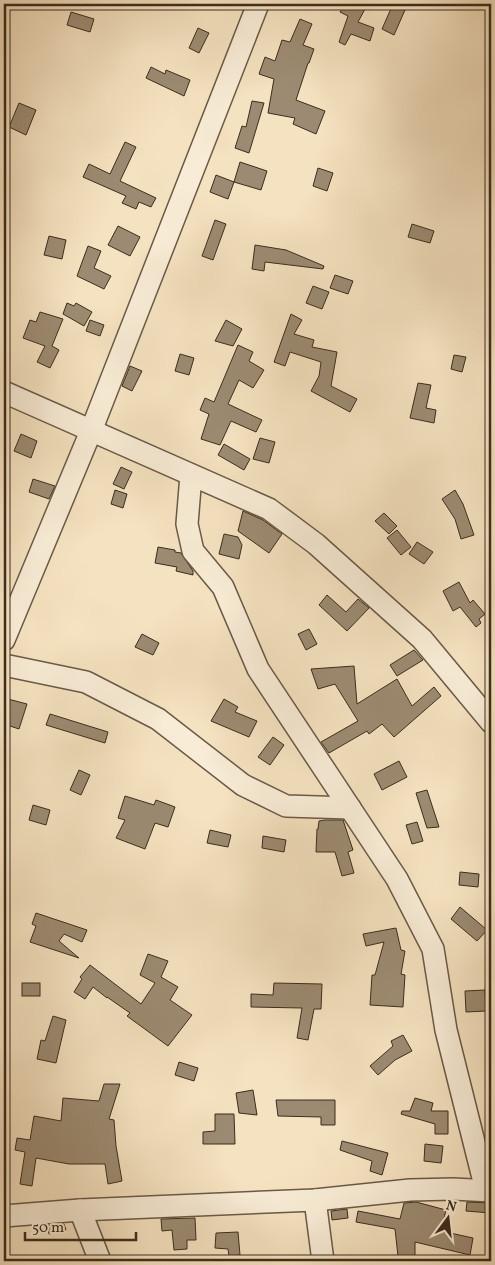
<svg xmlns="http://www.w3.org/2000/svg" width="495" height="1265" viewBox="0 0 495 1265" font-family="Vollkorn,serif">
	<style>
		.building { fill: #9c8b72; stroke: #3c2d1d }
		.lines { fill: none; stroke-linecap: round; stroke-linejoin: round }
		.minor-casing { stroke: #6a5a46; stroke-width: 24 }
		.minor { stroke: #f8ecd6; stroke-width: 21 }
	</style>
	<rect width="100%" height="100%" fill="#f5e2c0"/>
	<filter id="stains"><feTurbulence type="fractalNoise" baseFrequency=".004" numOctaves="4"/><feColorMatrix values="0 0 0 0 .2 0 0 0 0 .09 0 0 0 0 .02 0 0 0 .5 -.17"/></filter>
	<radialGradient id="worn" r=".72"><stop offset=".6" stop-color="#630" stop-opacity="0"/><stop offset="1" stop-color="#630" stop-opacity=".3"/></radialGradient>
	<g class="building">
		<path d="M345,4h11l9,5 -7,13 16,6 -4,13 -19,-7 -6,11 -6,-3 9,-26 -8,-4z"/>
		<path d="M393,4l12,6 -11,25 -12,-6z"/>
		<path d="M71,12l23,7 -4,13 -23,-7z"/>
		<path d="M300,19l12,5 -9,21 11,4 -5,14h-1l-12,37 29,11 -9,23 -23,-10 2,-6 -27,-5 6,-34 -15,-5 6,-17 10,4 7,-21 8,2z"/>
		<path d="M198,28l11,5 -10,20 -10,-5z"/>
		<path d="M151,67l14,7 1,-4 24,10 -6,16 -38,-18z"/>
		<path d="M252,101l12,2 -15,50 -14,-5 7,-22 4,1z"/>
		<path d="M19,103l17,7 -10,25 -17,-8z"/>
		<path d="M125,142l11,5 -16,34 36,17 -5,9 -12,-5 -3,7 -14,-6 4,-7 -43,-19 6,-13 21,10z"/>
		<path d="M240,162l27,9 -6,19 -27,-8z"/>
		<path d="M318,168l15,5 -6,18 -14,-5z"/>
		<path d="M216,175l18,7 -6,17 -18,-7z"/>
		<path d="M215,220l11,4 -13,36 -11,-4z"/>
		<path d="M412,224l22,7 -4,12 -22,-6z"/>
		<path d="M118,226l22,11 -10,19 -22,-11z"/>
		<path d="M49,236l17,4 -4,19 -18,-4z"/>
		<path d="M255,245l31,5 38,16 -1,3 -58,-7 -1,9 -12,-2z"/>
		<path d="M88,246l13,5 -7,17 17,8 -7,13 -27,-13z"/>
		<path d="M335,275l18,6 -5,13 -18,-6z"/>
		<path d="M313,286l16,6 -7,17 -16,-6z"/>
		<path d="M67,303l7,3 2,-3 16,9 -8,14 -21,-12z"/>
		<path d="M40,312l23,7 -11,27 7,4 -9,18 -13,-6 8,-16 -22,-8 7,-18 6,2z"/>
		<path d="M291,314l11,6 -8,14 20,6 -2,7 25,5 -6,34 26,13 -7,13 -39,-21 8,-15 2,-14 -31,-10 -5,14 -11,-4z"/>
		<path d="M90,320l14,5 -4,11 -14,-5z"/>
		<path d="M226,320l16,9 -9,17 -18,-5z"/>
		<path d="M238,345l15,7 -4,9 15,9 -11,18 -14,-8 -11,24 34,16 -6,12 -25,-11 -11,24 -19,-6 8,-25 -9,-4 5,-12 9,4z"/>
		<path d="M180,354l14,4 -5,17 -14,-4z"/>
		<path d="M454,355l12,2 -4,15 -11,-3z"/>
		<path d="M130,366l12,5 -10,20 -10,-5z"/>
		<path d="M418,383l13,2 -5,23 10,2 -2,13 -24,-5z"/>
		<path d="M21,434l16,7 -6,17 -17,-7z"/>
		<path d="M260,438l15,4 -6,21 -16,-4z"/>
		<path d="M224,444l26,15 -6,11 -26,-15z"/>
		<path d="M121,467l11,5 -8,17 -11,-5z"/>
		<path d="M33,479l22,7 -6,13 -20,-7z"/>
		<path d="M115,490l12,4 -4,14 -12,-4z"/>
		<path d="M455,490l8,14 11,31 -13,4 -6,-20 -13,-20z"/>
		<path d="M243,511l20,9 19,14 -13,19 -31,-22z"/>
		<path d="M384,513l13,13 -8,8 -14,-13z"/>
		<path d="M397,530l14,17 -10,8 -14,-17z"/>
		<path d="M224,534l14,3 4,8 -3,14 -20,-5z"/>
		<path d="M417,542l16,10 -9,12 -15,-10z"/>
		<path d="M158,547l17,3v2l6,1 12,18v4l-17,-4 1,-4 -22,-4z"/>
		<path d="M459,582l11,21 3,-3 12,14 -6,5 2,4 -5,4 -16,-20 -7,4 -10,-20z"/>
		<path d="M327,595l19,17 12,-13 11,9 -22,23 -28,-26z"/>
		<path d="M309,629l8,15 -11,6 -8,-16z"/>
		<path d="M142,634l17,9 -6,12 -18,-8z"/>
		<path d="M414,650l9,10 -26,16 -7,-11z"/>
		<path d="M354,666l3,38 40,-25 15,27 22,-19 7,9 -47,41 -12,-13 -13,10 -2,-3 -38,22 -8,-11 37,-21 -23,-37 -17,5 -7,-20z"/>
		<path d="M4,698l23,6 -8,25 -15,-5z"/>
		<path d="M224,699l14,8 -3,5 22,9 -8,16 -38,-16z"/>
		<path d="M50,714l58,18 -3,11 -59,-18z"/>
		<path d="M273,737l11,8 -14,20 -12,-8z"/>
		<path d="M399,761l8,16 -25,13 -8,-16z"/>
		<path d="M79,770l11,5 -9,20 -11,-5z"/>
		<path d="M427,790l12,37 -12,1 -11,-35z"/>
		<path d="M125,796l29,9 2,-5 19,7 -7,20 -13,-4 -10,26 -29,-11 9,-18 -7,-2z"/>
		<path d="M33,805l17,5 -4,15 -17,-5z"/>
		<path d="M325,820h18l10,30 -5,2 6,21 -12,3 -7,-24h-19l1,-23h1l1,-8z"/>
		<path d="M417,822l6,19 -11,3 -6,-19z"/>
		<path d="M210,830l21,5 -3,12 -21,-4z"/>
		<path d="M263,836l23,4 -2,12 -22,-4z"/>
		<path d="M460,872l19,2 -1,13 -19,-2z"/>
		<path d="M460,907l27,23 -10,11 -26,-22z"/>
		<path d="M36,913l51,17 -5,12 -18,-8 -5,7 20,17 -49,-16 6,-16 -4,-2z"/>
		<path d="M396,928l5,22 4,1 -4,23 4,1 -2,32 -33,-2 2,-30h3l9,-33 -18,4 -3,-12z"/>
		<path d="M148,954l20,7 -7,16 17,10 -8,13 22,15 -24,31 -41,-30 3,-3 -23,-16v1l-14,-11 -8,12 -11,-7 8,-13 -2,-2 10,-12 51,39 14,-21 -15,-8z"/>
		<rect x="22" y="983" width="18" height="13"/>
		<path d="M274,983l48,1 -1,25h-7l-6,31 -11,-2 5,-30 -51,-1v-13l22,1z"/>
		<path d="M485,990l1,21 -20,1 -1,-21z"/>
		<path d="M53,1016l13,4 -10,43 -19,-4 4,-19 4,1z"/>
		<path d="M403,1035l9,16 -17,9 -17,15 -8,-9 23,-20 -2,-5z"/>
		<path d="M179,1062l19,6 -4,13 -19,-6z"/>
		<path d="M104,1084h16l-11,35 5,1 2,26 6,35 -14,3 -3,-20h-36l-33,-6 -4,28 -12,-2 5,-32 -10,-2 2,-12 13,2 4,-24 27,5 2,-23 36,3z"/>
		<path d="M253,1090l4,25 -18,-2 -3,-20z"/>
		<path d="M415,1098l18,5 -2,8h17v23h-13v-10l-34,-10 1,-3h8z"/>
		<path d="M276,1100h59v25h-14v-8l-43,-1z"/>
		<path d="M215,1114h19l1,30h-32v-12l12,-1z"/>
		<path d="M342,1141l46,12 -6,22 -12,-4 2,-10 -32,-11z"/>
		<path d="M425,1144l18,2 -2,17 -17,-2z"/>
		<path d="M416,1202l30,8 -5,21 32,7 -3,17 -55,-13v14h-17l-3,-27 -39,-7 2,-11 42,8 4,-16z"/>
		<path d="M467,1202l24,1v10l-25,-2z"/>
		<path d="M347,1209l1,9 -16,2 -1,-9z"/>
		<path d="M195,1218l1,22h-9v9l-13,1 -2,-20 -10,1 -1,-12z"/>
		<path d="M64,1224l2,6 -17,4 -2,-9z"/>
		<path d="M238,1232l2,23 -11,1 -1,-7 -13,-1 1,-15z"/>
	</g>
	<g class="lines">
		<g class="minor-casing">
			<g id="minor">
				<path d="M4,392l265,117 47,35 106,95 69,83"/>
				<path d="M191,475l-4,49 6,27 30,36 35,82 139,210 36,70 13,81 40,160"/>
				<path d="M4,640l87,-209 167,-427"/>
				<path d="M4,665l82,17 72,37 85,66 43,21 64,2"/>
				<path d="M315,1200l8,61"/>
				<path d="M80,1210l20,51"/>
				<path d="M4,1216l76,-6 235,-10 95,-10 43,-1 38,2"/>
			</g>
		</g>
		<use href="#minor" class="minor"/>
	</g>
	<rect width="495" height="1265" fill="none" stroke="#f5e2c0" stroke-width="20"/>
	<rect x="5" y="5" width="485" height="1255" fill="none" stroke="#3c2d1d" stroke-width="2.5"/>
	<rect x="10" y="10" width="475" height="1245" fill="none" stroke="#3c2d1d"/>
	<g transform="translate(448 1218) rotate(15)" stroke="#f8ecd6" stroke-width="4" paint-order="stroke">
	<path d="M0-4L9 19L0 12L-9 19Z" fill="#3c2d1d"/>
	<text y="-8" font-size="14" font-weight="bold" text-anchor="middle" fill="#3c2d1d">N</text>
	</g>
	<path d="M25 1232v8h111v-8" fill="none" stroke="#3c2d1d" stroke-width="2.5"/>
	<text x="32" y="1232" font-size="15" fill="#3c2d1d" stroke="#f8ecd6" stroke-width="4" paint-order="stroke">50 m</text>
	<rect width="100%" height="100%" filter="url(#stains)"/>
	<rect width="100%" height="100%" fill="url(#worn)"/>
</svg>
